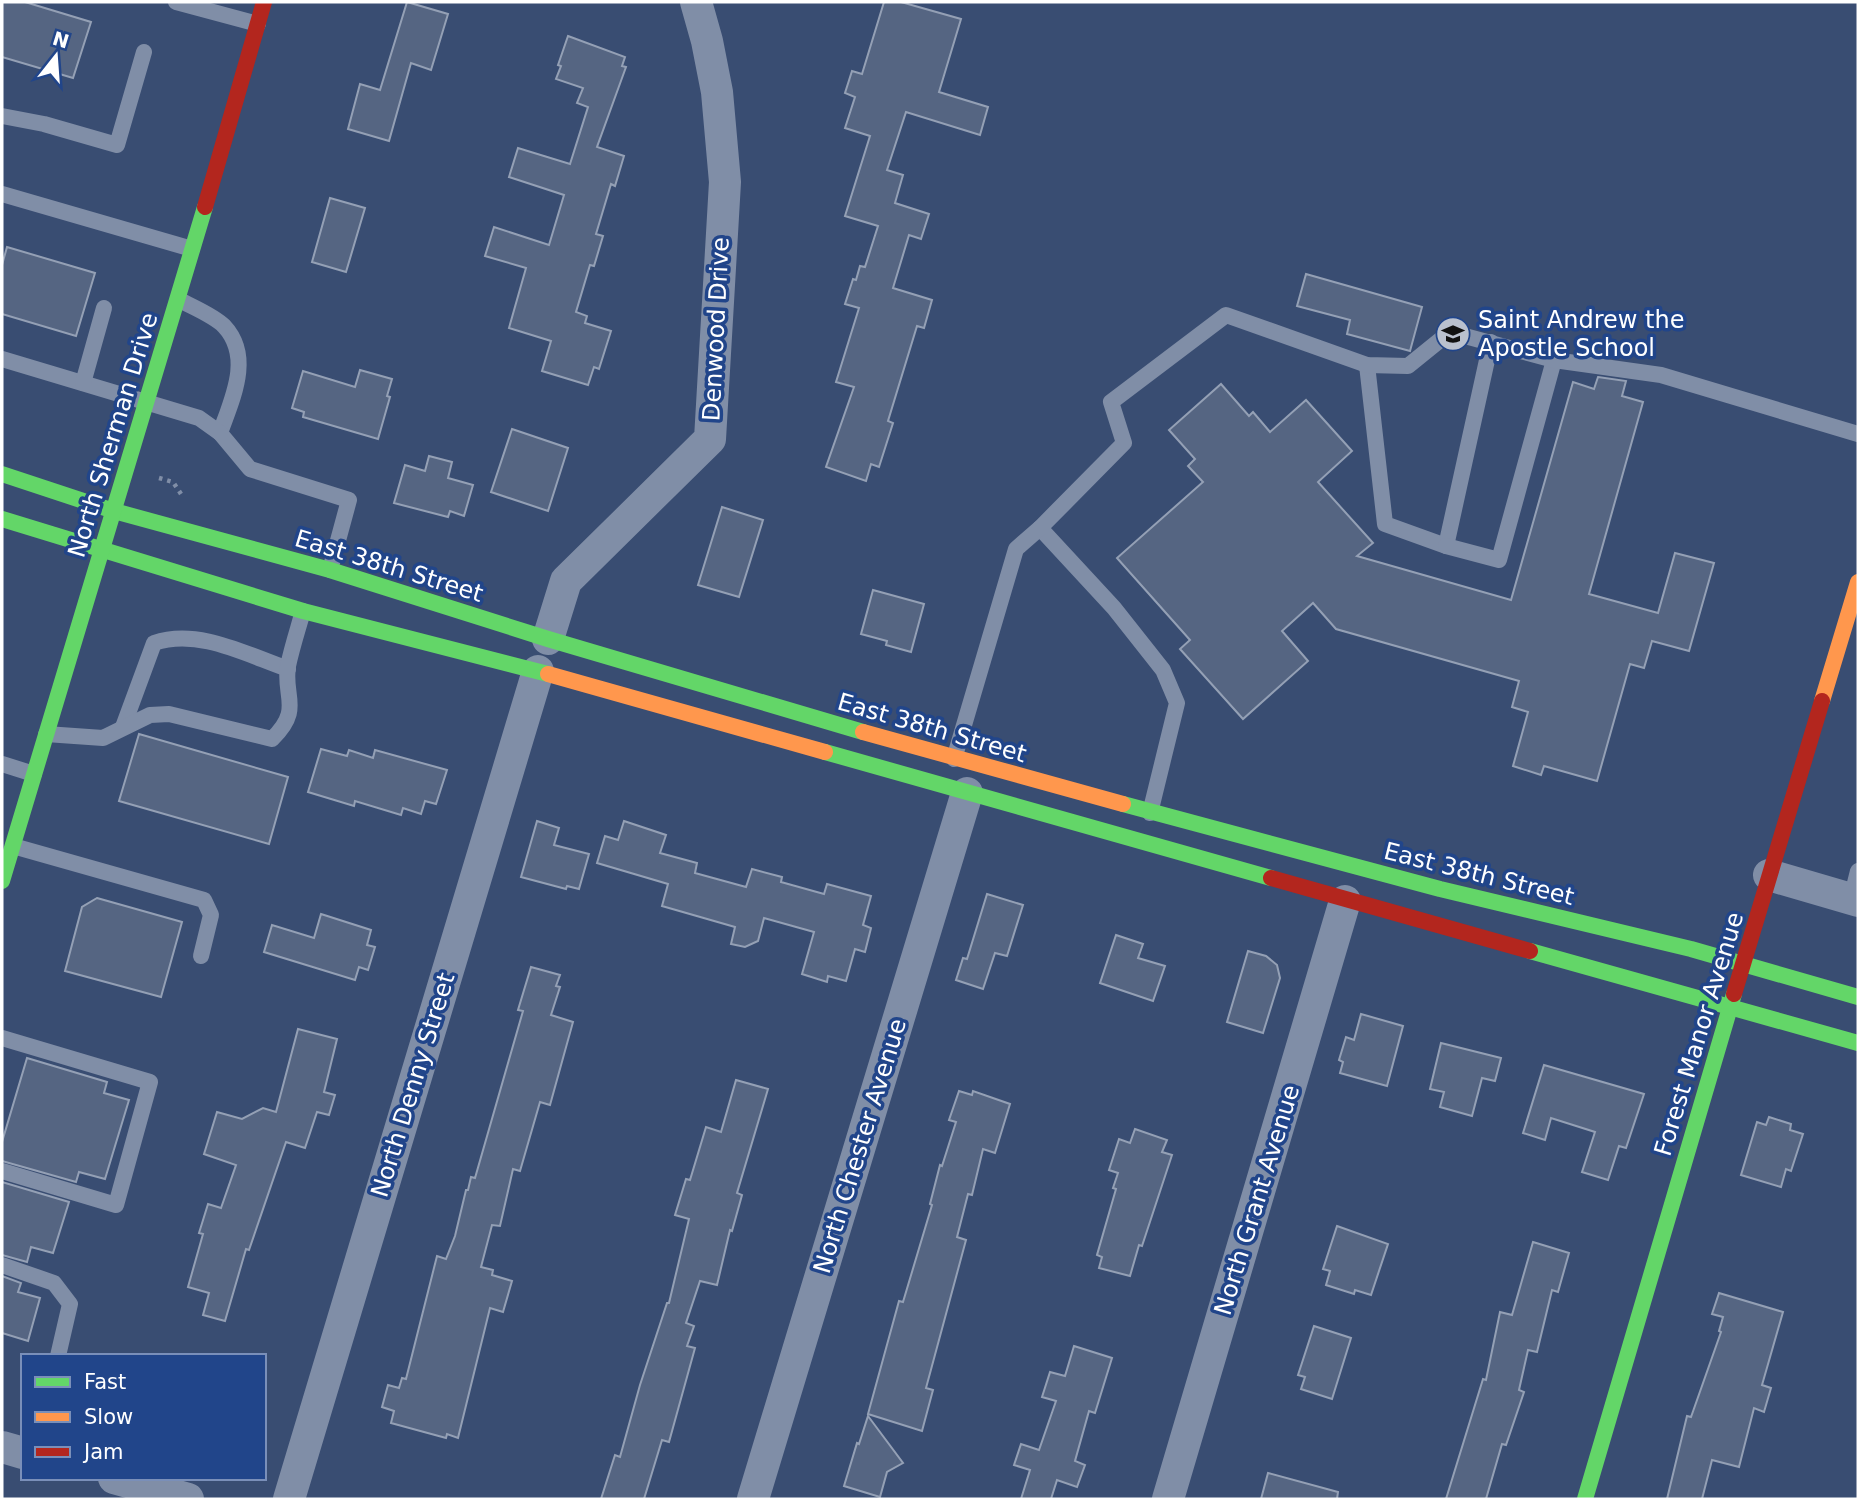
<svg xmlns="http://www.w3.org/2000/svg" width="1860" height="1501" viewBox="0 0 1860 1501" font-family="'DejaVu Sans',sans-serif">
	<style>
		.building { fill: #556582; stroke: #94a0b5; stroke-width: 2 }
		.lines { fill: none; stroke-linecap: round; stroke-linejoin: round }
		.path { stroke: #808ea7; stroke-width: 4.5; stroke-dasharray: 3.5 5; stroke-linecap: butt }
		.lane { stroke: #808ea7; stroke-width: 16 }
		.street { stroke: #808ea7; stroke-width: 32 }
		.fast { stroke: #63d668; stroke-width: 16 }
		.slow { stroke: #ff974d; stroke-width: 16 }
		.jam { stroke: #b3261e; stroke-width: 16 }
		.labels { text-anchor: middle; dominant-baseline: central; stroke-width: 7; stroke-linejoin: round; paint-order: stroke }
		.poi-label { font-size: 24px; fill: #fff; stroke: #21458a; text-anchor: start }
		.street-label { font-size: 24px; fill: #fff; stroke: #21458a }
	</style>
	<rect width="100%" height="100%" fill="#394d72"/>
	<g class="building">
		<path d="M2,2h23l66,20 -18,56 -71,-21z"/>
		<path d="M407,2l41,12 -17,56 -20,-7 -22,78 -41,-12 12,-45 20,6z"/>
		<path d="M884,2h17l60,17 -22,73 49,15 -8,28 -74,-23 -19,58 16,5 -8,28 34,11 -8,25 -12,-4 -16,53 39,12 -8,28 -7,-2 -29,95 5,2 -14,44 -8,-3 -5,17 -40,-14 28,-80 -18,-5 23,-74 -14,-4 8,-25 3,1 4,-14 5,1 13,-41 -33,-10 25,-80 -25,-8 10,-31 -10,-4 7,-22 10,3z"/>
		<path d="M568,36l57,21 -3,9 4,1 -29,80 27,9 -9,30 -4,-2 -15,50 7,2 -9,30 -4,-1 -14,47 11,4 -2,7 26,8 -12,38 -5,-2 -6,18 -46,-14 9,-30 -42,-13 17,-60 -41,-12 9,-29 55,18 15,-50 -55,-18 9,-29 52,16 18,-57 -11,-4 6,-15 -27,-9 5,-13 -3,-1z"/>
		<path d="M330,198l35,10 -19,64 -34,-10z"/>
		<path d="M7,247l88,26 -19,63 -74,-22v-49z"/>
		<path d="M1306,274l116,33 -12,44 -63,-17 3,-14 -53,-14z"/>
		<path d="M360,370l32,9 -5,17 3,1 -12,42 -75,-22 1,-5 -12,-4 11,-37 52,16z"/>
		<path d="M1598,377l28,4 -4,15 21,6 -54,192 69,19 17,-60 39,10 -25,88 -37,-10 -8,27 -14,-4 -33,117 -53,-15 -3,9 -28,-9 15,-54 -16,-5 7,-26 -183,-52 -23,-26 -31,28 26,30 -65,58 -63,-70 10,-9 -73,-82 86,-76 -15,-16 7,-7 -26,-29 52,-46 28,32 4,-4 17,20 36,-32 46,51 -34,31 55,61 -16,13 154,44 62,-218 21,7z"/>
		<path d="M512,429l56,19 -20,63 -57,-19z"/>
		<path d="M429,456l23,6 -4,16 25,7 -9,31 -14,-5 -2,6 -54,-14 11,-38 20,6z"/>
		<path d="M722,507l41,13 -24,77 -41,-12z"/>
		<path d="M873,590l51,14 -13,48 -25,-7 1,-4 -26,-7z"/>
		<path d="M139,734l149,43 -19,67 -150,-43z"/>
		<path d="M321,749l26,7 2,-6 24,8 2,-8 72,20 -11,34 -11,-3 -4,13 -18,-6 -2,7 -46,-14 -1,5 -46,-14z"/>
		<path d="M537,821l22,7 -5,17 35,9 -10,35 -12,-3 -1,3 -45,-12z"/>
		<path d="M624,821l42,14 -6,18 37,10 -2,10 51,14 6,-18 30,8 -1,5 43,12 3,-10 44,12 -8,29 8,3 -6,24 -10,-3 -9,32 -18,-5 -1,6 -25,-8 12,-42 -50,-14 -6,23 -13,6 -14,-3 4,-17 -73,-21 6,-22 -71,-21 8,-27 13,4z"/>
		<path d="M987,894l36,11 -16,51 -12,-3 -12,36 -27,-9 7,-22 4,1z"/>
		<path d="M97,898l85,24 -21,75 -96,-26 17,-64z"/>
		<path d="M321,914l50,16 -4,15 8,2 -7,23 -9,-3 -4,13 -91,-28 8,-27 42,13z"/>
		<path d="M1116,935l27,9 -5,14 27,8 -12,35 -53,-18z"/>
		<path d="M1248,951l18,5 11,9 3,13 -17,55 -36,-11z"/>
		<path d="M531,967l29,8 -4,11 4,1 -9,28 22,7 -23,83 -10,-3 -20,69 -7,-2 -13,57 -8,-1 -11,42 12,3 -1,5 20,6 -9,31 -13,-4 -32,130 -11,-4 -1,4 -55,-15 3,-12 -12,-4 6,-22 11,3 3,-10 4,1 31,-123 9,3 9,-23 11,-46h2l3,-13 4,1 48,-167 -5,-1z"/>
		<path d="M1361,1014l42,12 -16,60 -47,-13 3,-11 -4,-2 7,-23 8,3z"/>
		<path d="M298,1029l39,10 -13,53 11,3 -6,20 -12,-3 -12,36 -19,-6 -37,108 -3,-1 -21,72 -22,-6 6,-22 -21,-6 15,-53 -4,-1 9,-29 13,4 15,-43 -32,-11 13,-42 25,7 21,-11 13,4z"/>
		<path d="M1441,1043l60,15 -6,23 -13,-3 -10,38 -32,-9 4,-15 -14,-3z"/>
		<path d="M27,1058l80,24 -3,11 25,7 -24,79 -26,-7 -3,10 -74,-21v-19z"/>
		<path d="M1544,1065l100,29 -18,54 -7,-2 -11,34 -26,-8 13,-40 -44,-14 -6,22 -22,-7z"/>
		<path d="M736,1080l32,9 -31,104 5,2 -10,36 -2,-1 -13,55 -17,-4 -14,42 8,3 -7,20 8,2 -26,94 -7,-2 -18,59h-43l14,-44 5,2 20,-72 27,-82h2l20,-84 -14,-4 11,-36 4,1 16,-53 15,5z"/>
		<path d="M959,1091l13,4 1,-4 37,13 -15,49 -12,-4 -11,46 -4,-1 -11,43 9,3 -40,148 7,2 -11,41 -54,-17 31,-113 4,1 29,-97 -2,-1 10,-39 2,1 14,-44 -7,-2z"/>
		<path d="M1769,1117l22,7 -1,6 13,4 -12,37 -5,-2 -5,18 -40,-12 16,-53 9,3z"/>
		<path d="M1135,1129l32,11 -5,12 10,3 -30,91 -3,-1 -9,31 -31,-8 3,-11 -5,-2 19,-66 -3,-1 5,-15 -9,-3 10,-31 11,4z"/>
		<path d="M2,1182l67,20 -16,51 -22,-6 -4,15 -25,-7z"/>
		<path d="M1337,1226l51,18 -17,51 -16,-5 -1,4 -28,-9 4,-14 -7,-2z"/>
		<path d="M1533,1242l36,11 -11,39 -6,-2 -15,62 -9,-2 -9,40 5,2 -18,53 -4,-1 -16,55h-40l37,-120 3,1 14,-68 12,3z"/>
		<path d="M2,1276l19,7 -3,9 22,6 -12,43 -26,-8z"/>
		<path d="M1719,1293l64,19 -21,73 9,3 -7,24 -10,-4 -15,59 -27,-7 -10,39h-35l20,-83 4,1 30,-85 -2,-1 4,-14 -11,-3z"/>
		<path d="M1314,1326l37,12 -19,61 -31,-10 4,-12 -7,-2z"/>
		<path d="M1074,1346l38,12 -17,55 -6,-2 -14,50 10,4 -8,22 -20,-7 -6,19h-30l9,-29 -16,-5 7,-21 18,6 17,-49 -14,-4 8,-25 15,4z"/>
		<path d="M868,1416l35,47 -16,9 -7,25 -36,-11 13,-43 2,1z"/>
		<path d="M1268,1473l70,19 -1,7h-76z"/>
	</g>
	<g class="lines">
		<path class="path" d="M159,478l14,4 8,12"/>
		<g class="lane">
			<path d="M176,2l82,22"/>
			<path d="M2,116l42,8 73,21 27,-93"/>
			<path d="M2,194l190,55"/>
			<path d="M178,299c14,8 35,16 46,27 29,31 8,73 -4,107"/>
			<path d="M2,359l197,59 21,15 30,36 99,31 -19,70"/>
			<path d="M1367,365l18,159 61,22 45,-204"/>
			<path d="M83,383l21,-75"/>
			<path d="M1040,528l74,80 49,62 14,33 -27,110"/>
			<path d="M1446,546l53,14 55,-200"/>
			<path d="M123,727l31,-84c44,-15 91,11 134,26"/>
			<path d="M46,734l57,4 47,-23 19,-1 103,25c31,-30 11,-42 16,-73 4,-19 10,-37 15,-55"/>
			<path d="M954,759l62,-210 24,-21 84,-85 -13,-41 115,-87 141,50 41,1 42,-34 104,28 107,15 197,59"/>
			<path d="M2,764l32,10"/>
			<path d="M13,846l191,54 7,15 -10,41"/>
			<path d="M1851,899l7,-28"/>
			<path d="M2,1038l148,44 -34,123 -114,-34"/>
			<path d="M2,1265l52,18 16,21 -12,52"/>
		</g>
		<g class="street">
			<path d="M548,639l18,-58 144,-142 15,-257 -8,-90 -10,-51 -11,-39"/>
			<path d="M1769,875l89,26"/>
			<path d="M2,1447l21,6"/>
			<path d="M114,1478l74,21"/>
			<path d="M289,1499l249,-828"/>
			<path d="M753,1499l214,-706"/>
			<path d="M1168,1499l177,-598"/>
		</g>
		<g class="fast">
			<path d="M2,474l112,37 216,59 218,69 315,93"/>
			<path d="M2,519l301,92 245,63"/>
			<path d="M825,752l446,126"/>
			<path d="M1123,804l317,85 251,60 167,48"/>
			<path d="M2,881l203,-674"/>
			<path d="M1530,951l328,92"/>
			<path d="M1585,1499l149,-505"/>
		</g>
		<g class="slow">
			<path d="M548,674l277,78"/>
			<path d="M1822,701l36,-119"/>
			<path d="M863,732l260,72"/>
		</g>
		<g class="jam">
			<path d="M205,207l59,-205"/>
			<path d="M1271,878l259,73"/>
			<path d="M1734,994l88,-293"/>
		</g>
	</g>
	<defs>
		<g id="school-disc" transform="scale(1.75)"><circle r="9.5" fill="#bac1ce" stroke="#21458a"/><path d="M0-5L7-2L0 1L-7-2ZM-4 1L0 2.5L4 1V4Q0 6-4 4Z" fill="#111"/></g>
	</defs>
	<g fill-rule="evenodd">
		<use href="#school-disc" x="1453" y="334"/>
	</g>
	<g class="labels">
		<g class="poi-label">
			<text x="1478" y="320">Saint Andrew the<tspan x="1478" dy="28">Apostle School</tspan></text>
		</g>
		<g class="street-label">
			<text transform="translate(716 329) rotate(-87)">Denwood Drive</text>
			<text transform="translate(113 435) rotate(-73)">North Sherman Drive</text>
			<text transform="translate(389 566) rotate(17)">East 38th Street</text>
			<text transform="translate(932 728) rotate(16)">East 38th Street</text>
			<text transform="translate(1479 874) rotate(14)">East 38th Street</text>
			<text transform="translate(1699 1034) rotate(-73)">Forest Manor Avenue</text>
			<text transform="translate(413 1085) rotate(-73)">North Denny Street</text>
			<text transform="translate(860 1146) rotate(-73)">North Chester Avenue</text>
			<text transform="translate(1257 1200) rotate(-73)">North Grant Avenue</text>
		</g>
	</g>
	<rect width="1860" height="1501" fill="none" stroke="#ffffff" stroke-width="7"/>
	<rect x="21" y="1354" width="245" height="126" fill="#21458a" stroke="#7a8fb9" stroke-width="2"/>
	<rect x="35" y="1377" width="35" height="10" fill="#63d668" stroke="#7a8fb9" stroke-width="2"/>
	<text x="84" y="1389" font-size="21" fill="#ffffff">Fast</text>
	<rect x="35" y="1412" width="35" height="10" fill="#ff974d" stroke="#7a8fb9" stroke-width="2"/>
	<text x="84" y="1424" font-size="21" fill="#ffffff">Slow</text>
	<rect x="35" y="1447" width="35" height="10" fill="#b3261e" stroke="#7a8fb9" stroke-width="2"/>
	<text x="84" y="1459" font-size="21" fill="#ffffff">Jam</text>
	<g transform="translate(56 56) rotate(17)" stroke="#21458a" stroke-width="5" paint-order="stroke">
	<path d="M0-5L12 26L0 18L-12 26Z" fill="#ffffff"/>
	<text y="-10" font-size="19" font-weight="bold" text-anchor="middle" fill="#ffffff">N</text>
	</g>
</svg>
